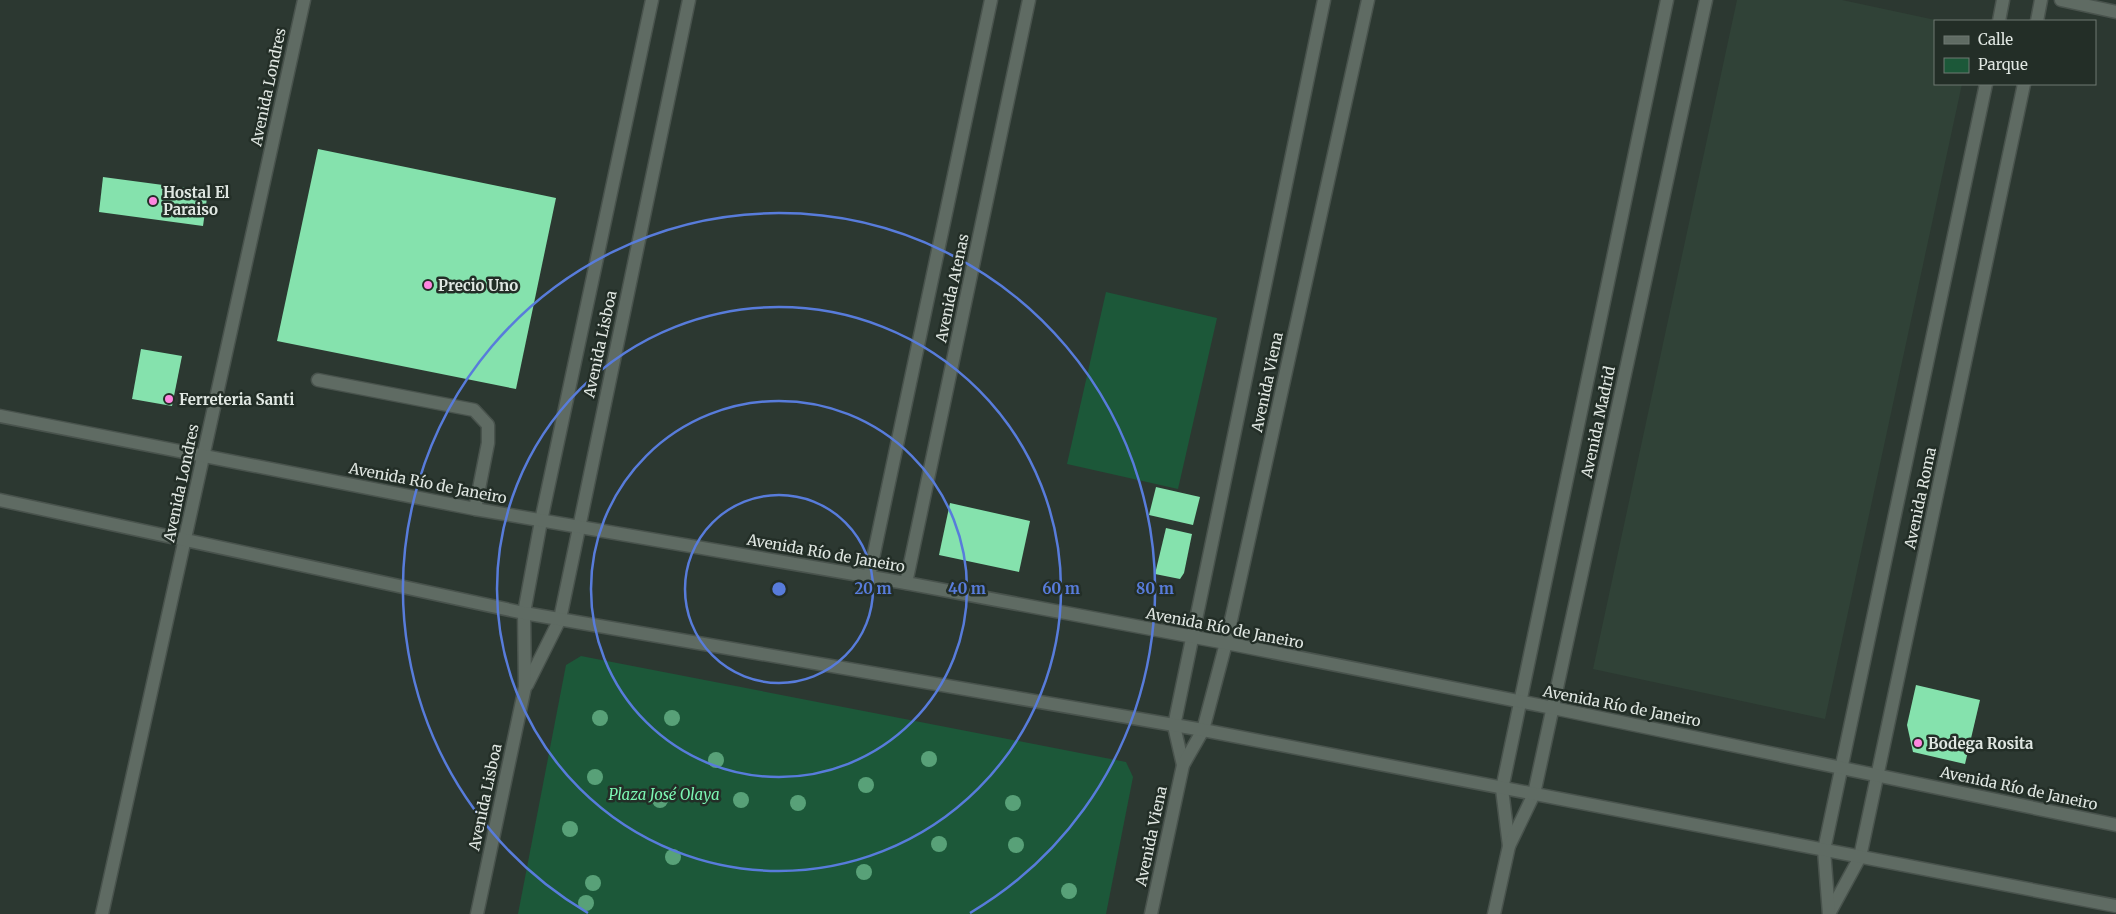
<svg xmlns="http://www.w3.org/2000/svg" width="2116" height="914" viewBox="0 0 2116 914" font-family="Merriweather,serif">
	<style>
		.built { fill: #304237 }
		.green { fill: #1c5839 }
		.building { fill: #85e2ad }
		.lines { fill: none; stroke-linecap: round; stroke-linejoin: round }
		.service-casing { stroke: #49534d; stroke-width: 15 }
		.minor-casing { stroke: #49534d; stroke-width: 15 }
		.tertiary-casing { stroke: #49534d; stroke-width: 15 }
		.service { stroke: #5f6b63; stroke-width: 12 }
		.minor { stroke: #5f6b63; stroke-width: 12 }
		.tertiary { stroke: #5f6b63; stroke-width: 12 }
		.tree { fill: #58a178 }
		.ring { fill: none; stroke: #587cdb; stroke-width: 2.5 }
		.poi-dot { fill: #fe86e0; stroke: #232e27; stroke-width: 2 }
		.labels { text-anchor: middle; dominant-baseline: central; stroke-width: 5; stroke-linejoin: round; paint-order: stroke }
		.street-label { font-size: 15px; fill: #e0e7e2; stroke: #232e27 }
		.poi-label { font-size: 15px; font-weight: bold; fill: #e0e7e2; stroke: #232e27; text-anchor: start }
		.park-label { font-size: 15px; font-style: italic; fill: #7cf7b3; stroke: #232e27 }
		.centre { fill: #587cdb; stroke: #232e27; stroke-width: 2.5 }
		.ring-label { font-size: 15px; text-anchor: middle; font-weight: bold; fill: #587cdb; stroke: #232e27; stroke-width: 5; stroke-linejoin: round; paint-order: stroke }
	</style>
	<rect width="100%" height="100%" fill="#2c3831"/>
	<path class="built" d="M1737,0h105l98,21h-5v63h27l-137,635 -232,-50z"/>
	<g class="green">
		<path d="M1106,292l111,26 -39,171 -111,-25z"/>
		<path d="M581,656l545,106 7,15 -27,137h-588l48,-249z"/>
	</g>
	<g class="building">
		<path d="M318,149l238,49 -40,191 -239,-48z"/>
		<path d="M103,177l105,14 -5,35 -104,-14z"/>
		<path d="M141,349l41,7 -10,50 -40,-7z"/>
		<path d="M1156,487l44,10 -7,28 -44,-10z"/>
		<path d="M950,503l80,18 -11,51 -80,-17z"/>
		<path d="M1166,528l26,6 -8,39 -4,6 -25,-5z"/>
		<path d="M1916,685l64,15 -15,64 -52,-12 -6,-27z"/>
	</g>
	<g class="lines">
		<g class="service-casing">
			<path id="service" d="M318,380l156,30 14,15v18l-13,66"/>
		</g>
		<g class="minor-casing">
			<g id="minor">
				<path d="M1999,21l4,-21"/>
				<path d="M2037,21l4,-21"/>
				<path d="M869,577l122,-577"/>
				<path d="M906,583l123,-583"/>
				<path d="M527,685l33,-66 129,-619"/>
				<path d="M1183,765l-9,-39 150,-726"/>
				<path d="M1509,846l-7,-57 165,-789"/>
				<path d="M1830,912l30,-55 164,-773"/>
				<path d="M102,914l202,-914"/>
				<path d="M477,914l48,-227 -1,-74 17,-92 111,-521"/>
				<path d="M1151,914l32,-149 20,-35 23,-87 142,-643"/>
				<path d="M1494,914l15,-68 25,-52 172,-794"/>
				<path d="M1829,914l-5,-64 162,-766"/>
			</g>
		</g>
		<g class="tertiary-casing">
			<g id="tertiary">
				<path d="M2061,0l55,12"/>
				<path d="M0,416l475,93 431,74 320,60 327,65 563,117"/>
				<path d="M0,500l524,113 679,117 913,176"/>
			</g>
		</g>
		<use href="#service" class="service"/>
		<use href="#minor" class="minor"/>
		<use href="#tertiary" class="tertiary"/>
	</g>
	<g class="tree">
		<circle cx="600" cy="718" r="8"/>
		<circle cx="672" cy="718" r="8"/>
		<circle cx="929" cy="759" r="8"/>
		<circle cx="716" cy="760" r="8"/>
		<circle cx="595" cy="777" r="8"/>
		<circle cx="866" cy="785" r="8"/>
		<circle cx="660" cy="800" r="8"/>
		<circle cx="741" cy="800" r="8"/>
		<circle cx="798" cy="803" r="8"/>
		<circle cx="1013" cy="803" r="8"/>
		<circle cx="570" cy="829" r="8"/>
		<circle cx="939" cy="844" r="8"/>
		<circle cx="1016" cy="845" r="8"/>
		<circle cx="673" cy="857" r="8"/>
		<circle cx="864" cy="872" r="8"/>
		<circle cx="593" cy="883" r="8"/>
		<circle cx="1069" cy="891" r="8"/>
		<circle cx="586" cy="903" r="8"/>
	</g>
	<g class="ring">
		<circle cx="779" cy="589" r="94"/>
		<circle cx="779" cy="589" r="188"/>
		<circle cx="779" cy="589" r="282"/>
		<path d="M588 913A376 376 0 1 1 970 913"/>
	</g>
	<g class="poi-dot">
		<circle cx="153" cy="201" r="5"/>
		<circle cx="428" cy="285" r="5"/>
		<circle cx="169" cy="399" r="5"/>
		<circle cx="1918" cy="743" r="5"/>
	</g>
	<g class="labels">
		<g class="street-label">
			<text transform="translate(268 87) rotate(-78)">Avenida Londres</text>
			<text transform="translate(952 288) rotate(-78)">Avenida Atenas</text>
			<text transform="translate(600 344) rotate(-78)">Avenida Lisboa</text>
			<text transform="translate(1267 382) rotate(-78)">Avenida Viena</text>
			<text transform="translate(1598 422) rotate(-78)">Avenida Madrid</text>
			<text transform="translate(181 483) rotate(-78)">Avenida Londres</text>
			<text transform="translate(428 483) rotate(11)">Avenida Río de Janeiro</text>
			<text transform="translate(1920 498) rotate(-78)">Avenida Roma</text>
			<text transform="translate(826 553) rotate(10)">Avenida Río de Janeiro</text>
			<text transform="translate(1225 628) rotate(11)">Avenida Río de Janeiro</text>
			<text transform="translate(1622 706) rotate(11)">Avenida Río de Janeiro</text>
			<text transform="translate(2019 788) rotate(12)">Avenida Río de Janeiro</text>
			<text transform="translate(485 797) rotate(-78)">Avenida Lisboa</text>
			<text transform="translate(1151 836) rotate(-78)">Avenida Viena</text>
		</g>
		<g class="poi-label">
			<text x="163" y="192">Hostal El<tspan x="163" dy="17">Paraiso</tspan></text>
			<text x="438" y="285">Precio Uno</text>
			<text x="179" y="399">Ferreteria Santi</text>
			<text x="1928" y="743">Bodega Rosita</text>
		</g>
		<g class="park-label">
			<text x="664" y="794">Plaza José Olaya</text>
		</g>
	</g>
	<circle cx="779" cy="589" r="8" class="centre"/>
	<g class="ring-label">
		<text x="873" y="594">20 m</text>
		<text x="967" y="594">40 m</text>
		<text x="1061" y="594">60 m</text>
		<text x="1155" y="594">80 m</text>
	</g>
	<rect x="1934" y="20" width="162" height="65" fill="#232e27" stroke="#6f7872"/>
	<rect x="1944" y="36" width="25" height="8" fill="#5f6b63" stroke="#6f7872"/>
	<text x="1978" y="45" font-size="15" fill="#e0e7e2">Calle</text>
	<rect x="1944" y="58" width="25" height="15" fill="#1c5839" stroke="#6f7872"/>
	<text x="1978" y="70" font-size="15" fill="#e0e7e2">Parque</text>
</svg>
